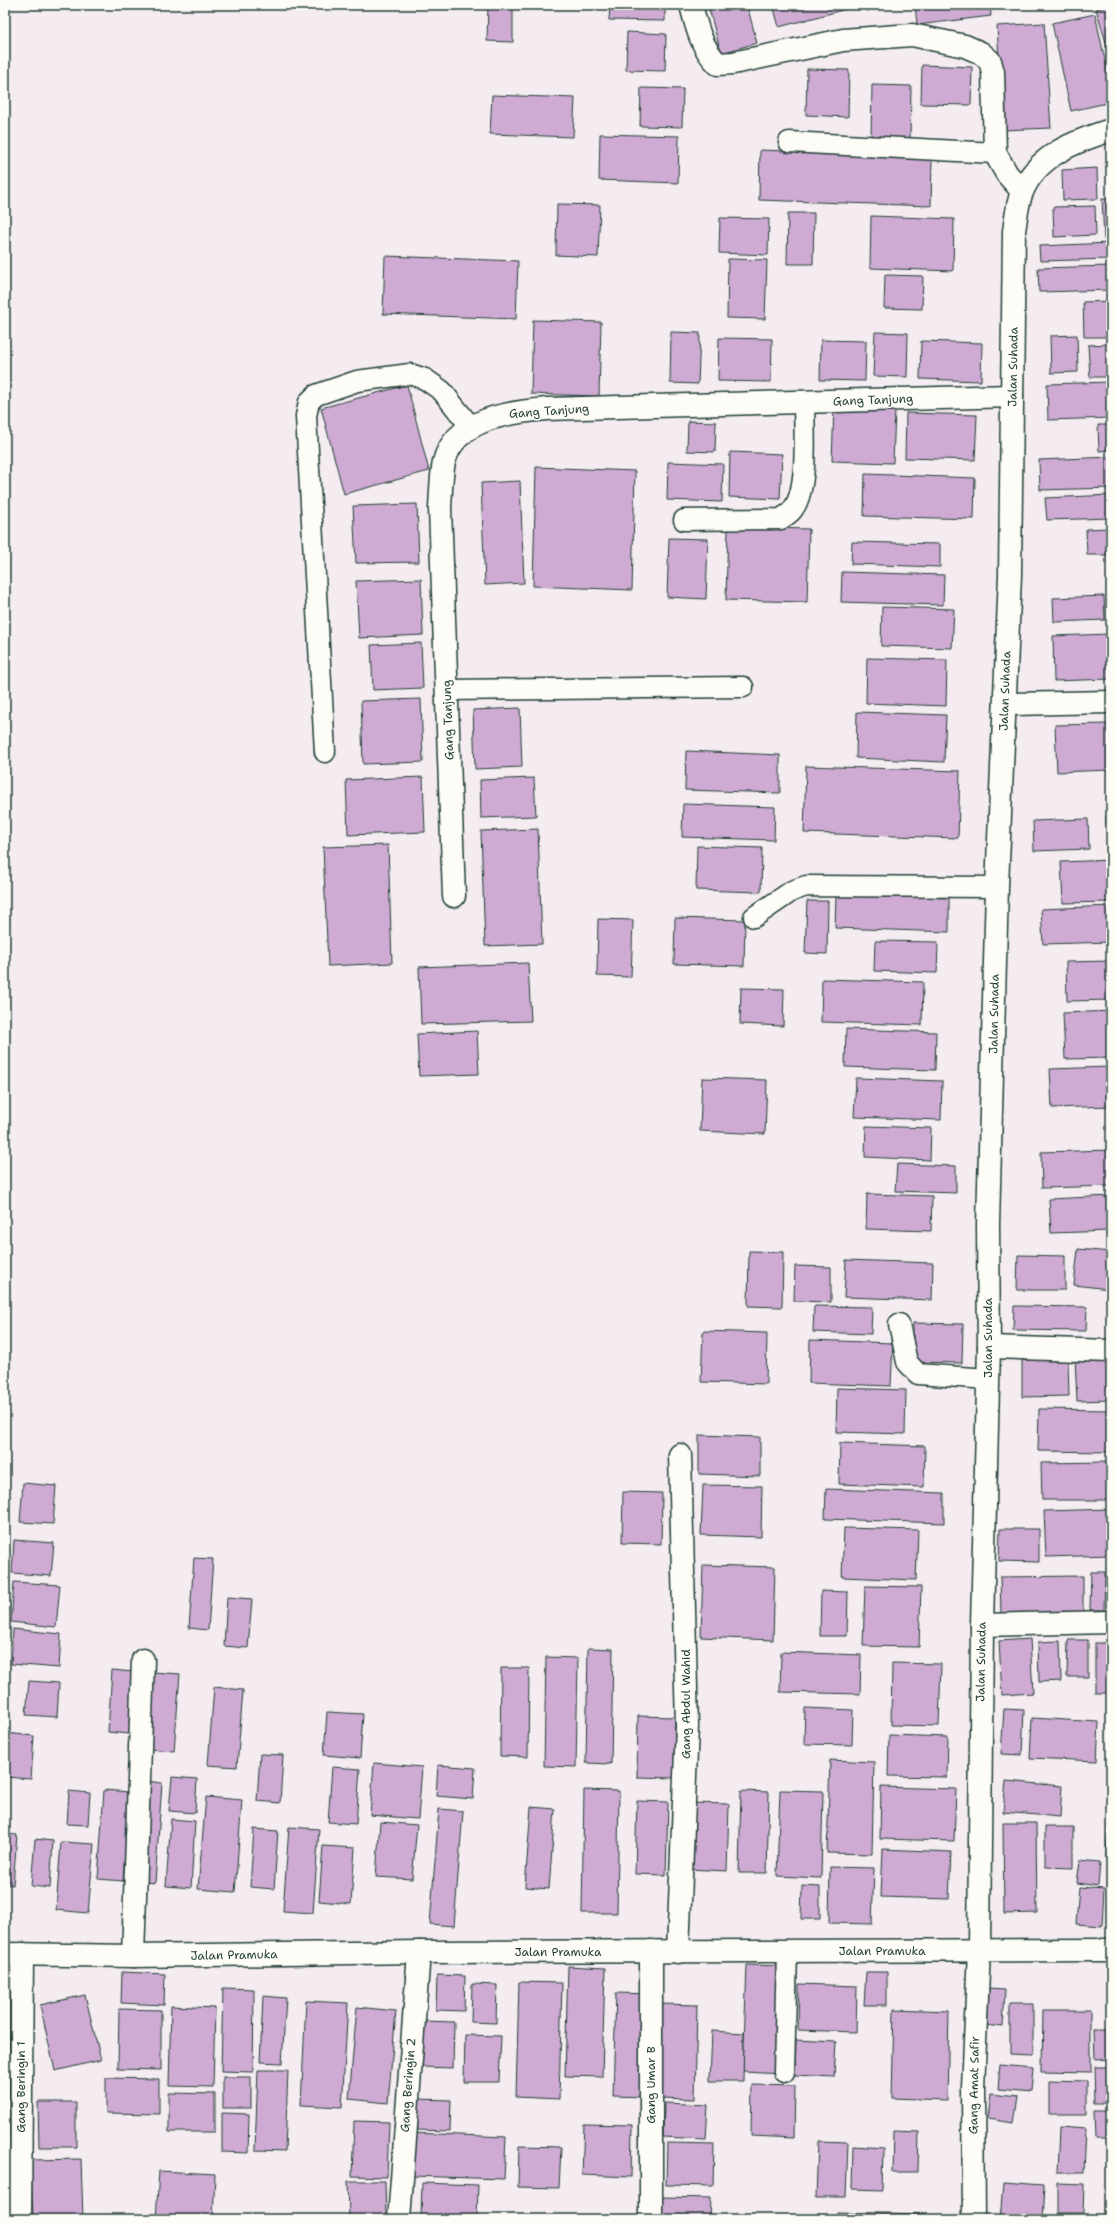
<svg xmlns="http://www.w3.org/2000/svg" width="1116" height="2224" viewBox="0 0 1116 2224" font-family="'Shantell Sans',sans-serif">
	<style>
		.building { fill: #cfabd4; stroke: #1f3d34 }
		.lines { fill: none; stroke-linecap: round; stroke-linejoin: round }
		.lane-casing { stroke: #1f3d34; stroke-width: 23 }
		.street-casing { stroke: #1f3d34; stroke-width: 25 }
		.secondary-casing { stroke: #1f3d34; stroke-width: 25 }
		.lane { stroke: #fdfcf7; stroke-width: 20 }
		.street { stroke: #fdfcf7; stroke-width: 22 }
		.secondary { stroke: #fdfcf7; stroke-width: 22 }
		.labels { text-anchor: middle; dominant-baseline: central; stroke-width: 3; stroke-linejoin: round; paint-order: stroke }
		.street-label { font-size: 12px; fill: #1f3d34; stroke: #fdfcf7 }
	</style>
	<rect width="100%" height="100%" fill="#f4ecf0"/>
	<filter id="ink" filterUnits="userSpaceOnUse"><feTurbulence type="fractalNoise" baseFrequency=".025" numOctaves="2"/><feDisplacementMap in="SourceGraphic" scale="8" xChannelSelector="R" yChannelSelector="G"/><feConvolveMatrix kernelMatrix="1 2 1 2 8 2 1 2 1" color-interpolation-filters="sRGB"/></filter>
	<g filter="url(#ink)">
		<g class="building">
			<path d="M488,5h25v37l-26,-1z"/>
			<path d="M610,5h55v16l-56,-1z"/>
			<path d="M708,5h39l10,38 -36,10z"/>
			<path d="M773,5h76l1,3 -71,19z"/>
			<path d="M865,5h25l-23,6z"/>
			<path d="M915,5h75l1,11 -74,9z"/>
			<path d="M1111,5v54l-15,-50z"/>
			<path d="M1095,14l16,74v14l-40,9 -19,-88z"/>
			<path d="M1044,23l7,105 -48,2 -6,-104z"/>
			<path d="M627,32l39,2 -1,37 -39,-1z"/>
			<path d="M922,65l50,2 -1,38 -50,-1z"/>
			<path d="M807,69l42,1 -1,47 -42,-2z"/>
			<path d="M872,85l39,1 -1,55 -39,-2z"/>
			<path d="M641,88l42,1 -1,38 -42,-1z"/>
			<path d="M492,95l83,3 -2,39 -83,-3z"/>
			<path d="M600,134l79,2 -1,47 -79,-3z"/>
			<path d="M760,150l172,7 -1,49 -172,-6z"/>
			<path d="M1097,168l1,31 -35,1 -1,-30z"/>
			<path d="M1102,199h9v39l-7,1z"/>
			<path d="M557,204l43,1 -2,52 -42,-2z"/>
			<path d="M1095,206l1,29 -42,2 -1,-30z"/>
			<path d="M788,213h26l-1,51h-26z"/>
			<path d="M871,216l83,3 -1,52 -83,-3z"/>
			<path d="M720,218l49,1 -1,36 -49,-2z"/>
			<path d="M1111,243v16l-71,2 -1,-15z"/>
			<path d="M385,256l133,5 -2,58 -133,-5z"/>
			<path d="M728,259l39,1 -2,59 -38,-1z"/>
			<path d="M1111,266v24l-72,2 -1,-24z"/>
			<path d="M885,275l38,1 -1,33 -38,-1z"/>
			<path d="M1111,301v36h-27l-1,-35z"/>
			<path d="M533,320l68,2 -2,74 -68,-2z"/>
			<path d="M671,332l29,1 -2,51 -28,-1z"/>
			<path d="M875,332l33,1 -1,44 -34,-1z"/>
			<path d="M1077,335l1,37 -27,1 -1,-37z"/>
			<path d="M719,338l53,1 -1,43 -53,-1z"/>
			<path d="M821,340l45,1 -1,40 -45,-1z"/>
			<path d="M921,341l61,2 -1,38 -61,-2z"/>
			<path d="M1111,344v33h-21l-2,-32z"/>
			<path d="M1111,382v36l-63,2 -1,-36z"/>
			<path d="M407,385l22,86 -85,23 -23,-86z"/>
			<path d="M834,407l61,2 -2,54 -61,-2z"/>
			<path d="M906,413l71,2 -2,45 -70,-2z"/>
			<path d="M688,421l28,1 -1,30 -28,-1z"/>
			<path d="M1098,425h13v25l-12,1z"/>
			<path d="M730,452l52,2 -2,45 -51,-2z"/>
			<path d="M1111,457v31l-71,2 -1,-30z"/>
			<path d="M668,462l55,2 -1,38 -55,-2z"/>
			<path d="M536,467l99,4 -3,119 -99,-4z"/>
			<path d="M865,474l110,4 -1,41 -110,-3z"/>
			<path d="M520,481l4,102 -39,2 -4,-102z"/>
			<path d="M1111,495v23l-64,2 -2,-22z"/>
			<path d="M417,504l2,58 -63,1 -3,-57z"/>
			<path d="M728,527l81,2 -2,73 -81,-2z"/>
			<path d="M1111,528v27h-24l-1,-26z"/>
			<path d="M669,538l39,1 -2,60 -39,-2z"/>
			<path d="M852,542l88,2v23l-89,-3z"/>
			<path d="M842,572l102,3 -1,30 -102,-3z"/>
			<path d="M421,579l2,56 -64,3 -3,-57z"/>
			<path d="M1104,596l1,24 -51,2 -1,-24z"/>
			<path d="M882,607l72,2 -2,39 -71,-2z"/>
			<path d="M1111,634v45l-57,2 -1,-45z"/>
			<path d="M421,643l2,45 -50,2 -2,-45z"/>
			<path d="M867,658l80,2 -1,46 -80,-3z"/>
			<path d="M421,699l2,63 -60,2 -2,-63z"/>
			<path d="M520,708l2,59 -47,2 -2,-59z"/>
			<path d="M857,712l89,3 -2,47 -88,-4z"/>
			<path d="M1111,724v46l-54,2 -2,-47z"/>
			<path d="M686,751l94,4v38l-95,-3z"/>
			<path d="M806,766l154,5 -2,67 -154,-5z"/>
			<path d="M423,777l2,55 -77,3 -2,-55z"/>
			<path d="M534,778l2,38 -55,2 -1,-38z"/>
			<path d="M683,804l92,3 -1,33 -92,-3z"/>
			<path d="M1111,815v34h-4l-1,-33z"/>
			<path d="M1088,819l1,30 -55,2 -1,-30z"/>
			<path d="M538,829l4,115 -57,2 -4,-115z"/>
			<path d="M388,845l4,118 -64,3 -5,-119z"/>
			<path d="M697,846l65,2 -1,44 -65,-2z"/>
			<path d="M1111,860v42l-48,1 -2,-41z"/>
			<path d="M836,894l113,4v34l-114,-4z"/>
			<path d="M807,901h21l-1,53 -22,-1z"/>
			<path d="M1111,906v36l-68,2 -2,-35z"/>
			<path d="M675,918l70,2 -1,46 -70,-2z"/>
			<path d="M598,919l35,1 -2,57 -34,-1z"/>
			<path d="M875,941l63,1 -1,31 -63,-2z"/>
			<path d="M1111,961v39l-44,1 -1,-39z"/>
			<path d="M528,963l3,58 -110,3 -2,-57z"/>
			<path d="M822,979l101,3 -1,43 -101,-3z"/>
			<path d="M741,988l43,1 -1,37 -43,-2z"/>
			<path d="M1111,1011v47l-46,1 -2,-46z"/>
			<path d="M846,1029l90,3 -1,38 -90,-3z"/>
			<path d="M477,1031l2,43 -60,2 -2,-42z"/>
			<path d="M1111,1067v39l-59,2 -2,-39z"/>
			<path d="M702,1078l65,2 -2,54 -65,-3z"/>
			<path d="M856,1078l86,3 -1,39 -87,-3z"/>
			<path d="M866,1126l65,2 -1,32 -65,-3z"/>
			<path d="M1111,1150v36l-69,2 -1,-36z"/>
			<path d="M897,1164l59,2v27l-61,-2z"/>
			<path d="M867,1194l65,2 -1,35 -65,-2z"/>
			<path d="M1111,1196v35l-60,2 -2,-34z"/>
			<path d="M1078,1249l33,3 -2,37 -35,-4z"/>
			<path d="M749,1251l34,1 -1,55 -34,-1z"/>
			<path d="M1018,1255l47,1v34h-48z"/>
			<path d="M846,1260l87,3 -1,37 -88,-3z"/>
			<path d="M795,1266l36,1v35l-37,-1z"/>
			<path d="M814,1306l58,1 -1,27 -58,-2z"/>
			<path d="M1014,1306l73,1 -1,24 -73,-1z"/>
			<path d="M913,1323l50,1 -1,39 -49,-1z"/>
			<path d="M703,1331l64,2 -1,51 -65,-2z"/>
			<path d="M810,1340l83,3 -2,43 -82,-3z"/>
			<path d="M1111,1356v44l-34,1 -2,-44z"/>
			<path d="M1022,1360h46l1,36 -47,1z"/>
			<path d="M837,1388l69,2 -1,44 -69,-2z"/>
			<path d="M1039,1409l72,1v42l-73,-1z"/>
			<path d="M699,1435l61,2v39l-61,-2z"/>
			<path d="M840,1443l85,3 -1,41 -85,-3z"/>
			<path d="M1111,1462v38h-69l-1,-37z"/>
			<path d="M23,1483l33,3 -3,38 -33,-2z"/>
			<path d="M703,1485l59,1 -1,51 -60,-2z"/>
			<path d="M826,1489l118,4v30l-119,-4z"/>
			<path d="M623,1492l39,1 -1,51 -39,-1z"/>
			<path d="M1111,1509v46l-65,2 -2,-46z"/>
			<path d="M844,1528l74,2 -2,50 -74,-3z"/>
			<path d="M1000,1529h39v33l-40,-1z"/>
			<path d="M14,1540l40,3 -3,33 -39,-3z"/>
			<path d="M194,1558l19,1 -5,71 -19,-2z"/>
			<path d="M703,1565l72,2 -2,73 -72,-3z"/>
			<path d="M1091,1572h14l-1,38h-14z"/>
			<path d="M1083,1576v37l-82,1 -1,-37z"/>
			<path d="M14,1582l46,3 -4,42 -45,-5z"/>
			<path d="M865,1586l56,1 -2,60 -56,-1z"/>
			<path d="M821,1591l27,1 -1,44h-27z"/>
			<path d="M227,1597l25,2 -4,49 -24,-2z"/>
			<path d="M13,1629l48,5 -2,34 -48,-4z"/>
			<path d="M1030,1639l3,54 -31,2 -3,-54z"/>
			<path d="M1068,1640h20v37h-21z"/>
			<path d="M1060,1641l1,40 -22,1 -1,-40z"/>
			<rect x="1095" y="1643" width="16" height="50"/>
			<path d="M588,1648l25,1 -2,115 -25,-1z"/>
			<path d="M781,1652l80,3 -1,39 -80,-2z"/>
			<path d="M546,1657l32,1 -2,109 -32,-1z"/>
			<path d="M892,1663l49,1 -2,62 -48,-1z"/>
			<path d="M501,1668h28l-1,89 -28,-1z"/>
			<path d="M112,1670l21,2 -4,62 -21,-2z"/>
			<path d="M153,1672l27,2 -6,77 -26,-2z"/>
			<path d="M29,1681l30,2 -2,34 -31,-2z"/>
			<path d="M214,1687l29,3 -6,77 -29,-2z"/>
			<path d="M805,1708l48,2 -1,35 -48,-1z"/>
			<path d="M1004,1709l20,1 -2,45 -21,-1z"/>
			<path d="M327,1712l36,2 -3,44 -36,-3z"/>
			<path d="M638,1716l37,1 -1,61 -37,-1z"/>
			<path d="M1032,1718l67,4 -2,39 -67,-3z"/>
			<path d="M5,1733l29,3 -3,43 -26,-2z"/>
			<path d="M889,1735l59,2 -1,40 -59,-1z"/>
			<path d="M260,1754l23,1 -3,48 -23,-2z"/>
			<path d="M830,1760l44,2 -2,92 -45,-1z"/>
			<path d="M374,1763l48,4 -4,52 -48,-4z"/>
			<path d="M438,1765l37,3 -2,31 -37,-3z"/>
			<path d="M332,1767l28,2 -4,55 -28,-2z"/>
			<path d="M172,1777l25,2 -2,34 -26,-2z"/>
			<path d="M146,1781l16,2 -7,100 -16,-2z"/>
			<path d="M1006,1781l56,5 -2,31 -57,-5z"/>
			<path d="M881,1787l75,2 -2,52 -74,-2z"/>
			<path d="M104,1790l25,2 -6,89 -25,-2z"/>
			<path d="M584,1790l35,1 -2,122h-35z"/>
			<path d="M780,1790l43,1 -2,87 -44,-2z"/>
			<path d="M69,1791l21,2 -2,32 -21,-1z"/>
			<path d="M741,1791l28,1 -2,81h-28z"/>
			<path d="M206,1797l36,3 -7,92 -37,-3z"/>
			<path d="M637,1801l31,1 -2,73 -31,-1z"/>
			<path d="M689,1803l40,1 -2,67 -40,-2z"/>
			<path d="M531,1807l24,2 -6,80 -24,-2z"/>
			<path d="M439,1809l24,2 -9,115 -24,-2z"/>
			<path d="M171,1819l24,2 -4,67 -25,-2z"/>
			<path d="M380,1822l37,3 -5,54 -36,-2z"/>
			<path d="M1003,1823h33l1,90 -33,1z"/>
			<path d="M1108,1824l3,1v33h-5z"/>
			<path d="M289,1827l30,2 -6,84 -30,-2z"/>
			<path d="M1045,1827h28v41l-28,-1z"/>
			<path d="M254,1829l24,2 -4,58 -24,-2z"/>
			<path d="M5,1834l12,1 -4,50 -8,-1z"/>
			<path d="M35,1839l18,2 -3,47 -19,-2z"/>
			<path d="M61,1842l33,2 -6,69 -32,-3z"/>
			<path d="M323,1846l32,2 -4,56 -32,-3z"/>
			<path d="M883,1849l68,3 -2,47 -68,-2z"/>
			<path d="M1080,1860l20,2 -2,24 -21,-3z"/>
			<path d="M830,1867l44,1 -2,56 -43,-1z"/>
			<path d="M802,1886l18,1v32h-19z"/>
			<path d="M1079,1887l25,2 -2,37 -26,-2z"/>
			<path d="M747,1965l38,1 -3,107 -39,-2z"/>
			<path d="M568,1966l37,2 -3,109 -37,-1z"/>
			<path d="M122,1972l43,2 -1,31 -43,-2z"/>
			<path d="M866,1972h21v33h-23z"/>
			<path d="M437,1975l28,1 -1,35 -28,-1z"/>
			<path d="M519,1982l43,1 -3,116 -43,-2z"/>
			<path d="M472,1984l25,1 -1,38 -25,-1z"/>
			<path d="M799,1984l58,2 -1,46 -58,-2z"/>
			<path d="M223,1988l31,1 -1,83 -32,-1z"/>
			<path d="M988,1989l17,1 -2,37 -18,-2z"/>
			<path d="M616,1993l32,1 -3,103 -32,-1z"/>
			<path d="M85,1995l16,65 -46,11 -15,-66z"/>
			<path d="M263,1996l23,2 -4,65 -22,-1z"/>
			<path d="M306,2001l42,2 -6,104 -41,-2z"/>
			<path d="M1010,2003h23v51l-23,-1z"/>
			<path d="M659,2004l38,1 -2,94 -39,-1z"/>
			<path d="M171,2006l44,2 -2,79 -44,-1z"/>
			<path d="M357,2007l39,4 -8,92 -39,-4z"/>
			<path d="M119,2009l42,1v60l-43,-1z"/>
			<path d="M894,2009l55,2 -2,89 -55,-2z"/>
			<path d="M1043,2010h47v62l-48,-1z"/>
			<path d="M422,2021l32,1 -1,46 -33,-1z"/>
			<path d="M5,2028h1l2,69h-3z"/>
			<path d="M1094,2028h17v31l-16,1z"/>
			<path d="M712,2031l32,2 -1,48h-33z"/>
			<path d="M465,2035l36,1 -2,46h-35z"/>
			<path d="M796,2040l40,2 -2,35 -39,-2z"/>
			<path d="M1000,2065l34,3 -2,24 -34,-3z"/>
			<path d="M1094,2067h17v36h-16z"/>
			<path d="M258,2070h30l-3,81 -30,-1z"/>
			<rect x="223" y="2077" width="28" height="31"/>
			<path d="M106,2078l53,1v35l-53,-1z"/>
			<path d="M1048,2080l39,1v33h-39z"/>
			<path d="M752,2085l43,1 -1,52 -43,-2z"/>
			<path d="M169,2093l46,1v38h-46z"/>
			<path d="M990,2094l28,3 -4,26 -27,-4z"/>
			<path d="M417,2099l34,1 -1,31 -34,-1z"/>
			<path d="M38,2102h38v45h-37z"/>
			<path d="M664,2103l44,2 -2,34 -43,-2z"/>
			<path d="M1095,2110h16v27h-15z"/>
			<path d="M222,2113l27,1 -1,39 -26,-1z"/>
			<path d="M354,2121l35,1 -2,55 -35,-1z"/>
			<path d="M584,2124l48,1 -1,52 -49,-2z"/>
			<path d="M1059,2127l27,2 -2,43h-27z"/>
			<path d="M894,2131l25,1 -1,40h-25z"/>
			<path d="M411,2133l95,4 -2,42 -94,-3z"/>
			<path d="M818,2141l30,1 -2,55h-30z"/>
			<path d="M667,2143l47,1 -1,42 -47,-1z"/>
			<path d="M519,2146l42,1 -2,41 -41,-1z"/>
			<path d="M853,2146l30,2 -1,42 -30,-1z"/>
			<path d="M81,2159l2,60h-50l-2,-59z"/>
			<path d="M159,2171l56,3 -2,45h-57z"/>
			<path d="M348,2181h37l1,38h-37z"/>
			<path d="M422,2183l56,2 -1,34h-56z"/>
			<path d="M1003,2184l41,3 -2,32h-42z"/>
			<path d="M1057,2184l27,1 -1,28h-26z"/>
			<path d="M662,2197l49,1 -1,21h-49z"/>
			<path d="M837,2212l89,2 -1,5h-89z"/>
		</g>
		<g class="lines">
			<g class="lane-casing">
				<g id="lane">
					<path d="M789,142l206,11"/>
					<path d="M684,520l97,-1c4,-3 10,-6 12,-10 16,-21 11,-81 11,-107"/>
					<path d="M447,690l296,-3"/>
					<path d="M325,752l-19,-336 3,-14 7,-7 41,-14 53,-7 15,5 17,12 29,36"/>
					<path d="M754,917l38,-26 14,-5 191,1"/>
					<path d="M899,1324l8,38 11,12 70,5"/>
					<path d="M784,2072l3,-121"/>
				</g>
			</g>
			<g class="street-casing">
				<g id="street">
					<path d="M691,5c6,23 10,42 27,59l15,-1 110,-23 69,-5 53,11 16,7 9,8 3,11 2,81 12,21 15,17"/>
					<path d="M1005,704l106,-2"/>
					<path d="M454,896l-14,-388c1,-15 1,-32 4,-46 11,-44 67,-50 103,-53l465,-13"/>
					<path d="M989,1347l122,4"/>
					<path d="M982,1625l129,-3"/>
					<path d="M651,1951v268"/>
					<path d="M678,1952l9,-226 -7,-271"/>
					<path d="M133,1956l10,-296"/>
					<path d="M20,2219l2,-265"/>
					<path d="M399,2219l20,-267"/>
					<path d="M974,2219l-1,-131 6,-138 3,-325 7,-278 -1,-123 9,-337 13,-312 4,-344c2,-12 3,-27 8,-39 15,-37 54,-51 89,-62"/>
				</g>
			</g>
			<g class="secondary-casing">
				<path id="secondary" d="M5,1954l128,2 286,-4 692,-2"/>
			</g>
			<use href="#lane" class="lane"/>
			<use href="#street" class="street"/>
			<use href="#secondary" class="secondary"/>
		</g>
	</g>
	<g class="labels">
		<g class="street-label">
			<text transform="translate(1013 367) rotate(-89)">Jalan Suhada</text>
			<text transform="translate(873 400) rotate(-2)">Gang Tanjung</text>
			<text transform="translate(549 411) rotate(-4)">Gang Tanjung</text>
			<text transform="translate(1005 691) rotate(-88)">Jalan Suhada</text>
			<text transform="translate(448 720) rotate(-92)">Gang Tanjung</text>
			<text transform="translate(994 1014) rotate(-89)">Jalan Suhada</text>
			<text transform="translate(988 1338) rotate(-90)">Jalan Suhada</text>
			<text transform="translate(981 1662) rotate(-89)">Jalan Suhada</text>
			<text transform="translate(686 1704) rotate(-90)">Gang Abdul Wahid</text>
			<text x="882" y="1951">Jalan Pramuka</text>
			<text x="558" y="1952">Jalan Pramuka</text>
			<text transform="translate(234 1955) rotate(-1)">Jalan Pramuka</text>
			<text transform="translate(408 2085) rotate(-86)">Gang Beringin 2</text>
			<text transform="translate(651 2085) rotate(-90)">Gang Umar B</text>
			<text transform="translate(974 2085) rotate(-89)">Gang Amat Safir</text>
			<text transform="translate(21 2087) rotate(-90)">Gang Beringin 1</text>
		</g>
	</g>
	<rect width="1116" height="2224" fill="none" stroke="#fdfcf7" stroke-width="20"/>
	<rect x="10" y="10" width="1096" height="2204" fill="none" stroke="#1f3d34" stroke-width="1.5" filter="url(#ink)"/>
</svg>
